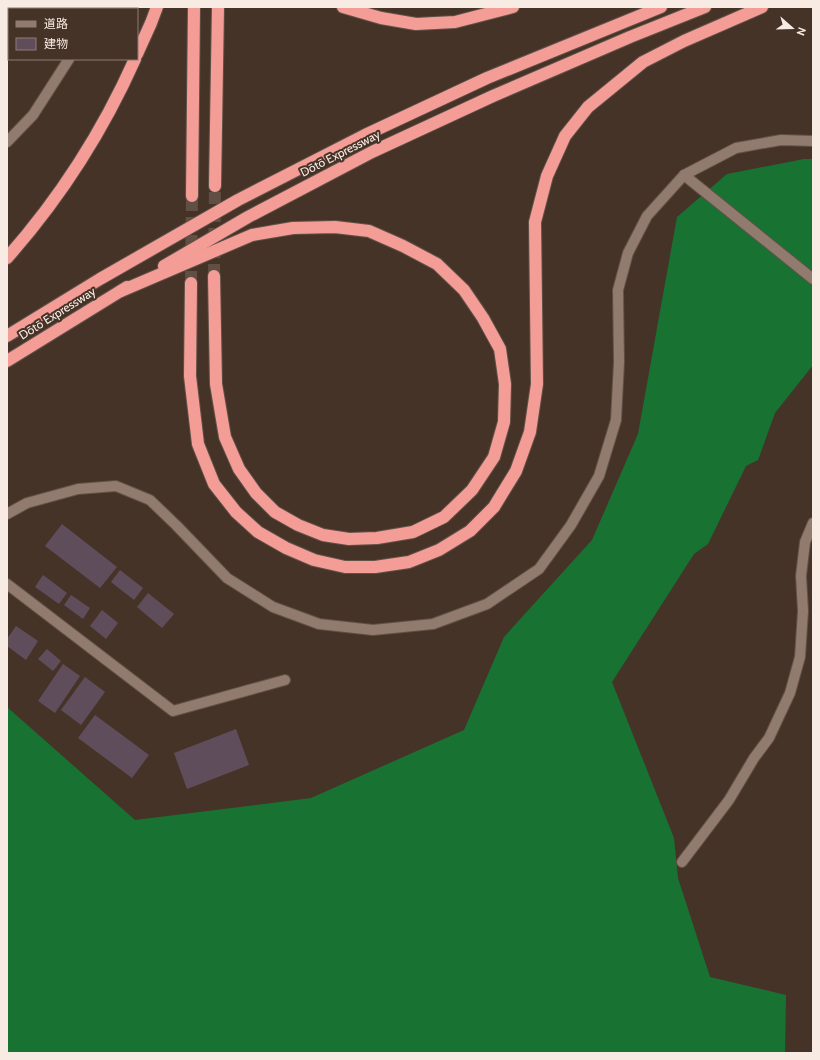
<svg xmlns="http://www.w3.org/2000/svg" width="820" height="1060" viewBox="0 0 820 1060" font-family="Cabin,'Noto Sans JP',sans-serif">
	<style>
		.forest { fill: #187333 }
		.building { fill: #604d5b }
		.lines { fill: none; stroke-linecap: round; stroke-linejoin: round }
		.highway-tunnel { stroke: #614f44; stroke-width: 12; stroke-dasharray: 12 6; stroke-linecap: butt }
		.minor-casing { stroke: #615147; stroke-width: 12 }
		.highway-casing { stroke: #615147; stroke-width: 14 }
		.minor { stroke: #917b6e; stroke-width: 10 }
		.highway { stroke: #f49d96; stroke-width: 12 }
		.labels { text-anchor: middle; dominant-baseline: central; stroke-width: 4; stroke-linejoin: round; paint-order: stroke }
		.street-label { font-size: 12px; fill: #f7ebe3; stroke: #463328 }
	</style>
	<rect width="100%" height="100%" fill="#463328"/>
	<path class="forest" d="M804,159h9v206l-38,48 -17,47 -12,6 -38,78 -14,10 -82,128 62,156 4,40 32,99 76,18 -1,58h-778v-346l128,113 176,-22 153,-68 40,-93 88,-97 46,-106 39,-217 50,-43z"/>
	<g class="building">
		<path d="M62,524l55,43 -17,21 -55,-42z"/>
		<path d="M120,570l23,18 -9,12 -23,-18z"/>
		<path d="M43,575l24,18 -8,11 -24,-17z"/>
		<path d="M148,593l26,21 -12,14 -25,-21z"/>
		<path d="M71,595l19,13 -7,11 -19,-14z"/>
		<path d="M102,610l16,13 -12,16 -16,-13z"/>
		<path d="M16,626l22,15 -12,19 -19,-14v-7z"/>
		<path d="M47,649l14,12 -8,10 -15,-12z"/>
		<path d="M63,664l17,12 -25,37 -17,-12z"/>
		<path d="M85,677l20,15 -24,33 -20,-15z"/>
		<path d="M95,715l54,40 -17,23 -54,-40z"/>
		<path d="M236,729l13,36 -62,24 -13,-36z"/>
	</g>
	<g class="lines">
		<g class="highway-tunnel">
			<path d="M214,276l1,-90"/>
			<path d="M191,283l1,-87"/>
		</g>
		<g class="minor-casing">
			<g id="minor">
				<path d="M90,9l1,-2"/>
				<path d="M7,142l26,-27 36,-56"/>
				<path d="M684,175l129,104"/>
				<path d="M7,514l20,-11 51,-14 38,-3 34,14 26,25 51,53 46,29 46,17 54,6 60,-6 54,-20 52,-35 32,-44 28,-49 17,-56 3,-58 -1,-72 10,-37 19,-37 37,-41 52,-27 45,-8 32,1"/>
				<path d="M7,584l166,127 112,-31"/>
				<path d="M682,862l47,-62 25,-42 15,-20 21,-45 10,-36 3,-46 -2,-35 4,-34 8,-19"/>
			</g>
		</g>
		<g class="highway-casing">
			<g id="highway">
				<path d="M343,7l38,11 35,6 39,-2 58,-15"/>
				<path d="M137,54l14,-31 6,-16"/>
				<path d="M215,186l3,-179"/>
				<path d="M192,196l2,-189"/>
				<path d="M7,258c54,-61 95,-125 128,-199"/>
				<path d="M164,266l84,-49 124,-65 121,-56 137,-59 75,-30"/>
				<path d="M191,283l-1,93 8,68 16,40 22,28 22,20 28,16 28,12 31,7h30l34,-5 30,-12 31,-19 24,-24 22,-36 14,-39 7,-48 -2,-162 12,-46 18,-40 23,-29 55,-45 41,-21 78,-34"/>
				<path d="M121,291l131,-56 41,-7 42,-1 34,4 34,15 34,18 27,26 19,28 17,31 5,35 -1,38 -10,35 -22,33 -28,27 -31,15 -36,6 -28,1 -26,-4 -25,-10 -23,-13 -19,-19 -17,-24 -14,-32 -9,-53 -2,-108"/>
				<path d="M7,336l93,-57 138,-79 127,-65 122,-57 174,-71"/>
				<path d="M7,361l120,-74"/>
			</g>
		</g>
		<use href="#minor" class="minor"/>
		<use href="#highway" class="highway"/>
	</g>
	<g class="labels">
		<g class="street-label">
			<text transform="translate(340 153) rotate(-27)">Dōtō Expressway</text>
			<text transform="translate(57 313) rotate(-32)">Dōtō Expressway</text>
		</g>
	</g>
	<rect width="820" height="1060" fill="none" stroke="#f7ebe3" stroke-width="16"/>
	<rect x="8" y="8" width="130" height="52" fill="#463328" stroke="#8d7d73"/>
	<rect x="16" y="21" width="20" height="6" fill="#917b6e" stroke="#8d7d73"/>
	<text x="44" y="28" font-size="12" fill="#f7ebe3">道路</text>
	<rect x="16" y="38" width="20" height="12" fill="#604d5b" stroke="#8d7d73"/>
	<text x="44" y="48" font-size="12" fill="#f7ebe3">建物</text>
	<g transform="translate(792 28) rotate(110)" stroke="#463328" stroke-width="3" paint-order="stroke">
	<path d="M0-3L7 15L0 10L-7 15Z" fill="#f7ebe3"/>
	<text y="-6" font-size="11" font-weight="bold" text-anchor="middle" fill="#f7ebe3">N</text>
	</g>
</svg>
